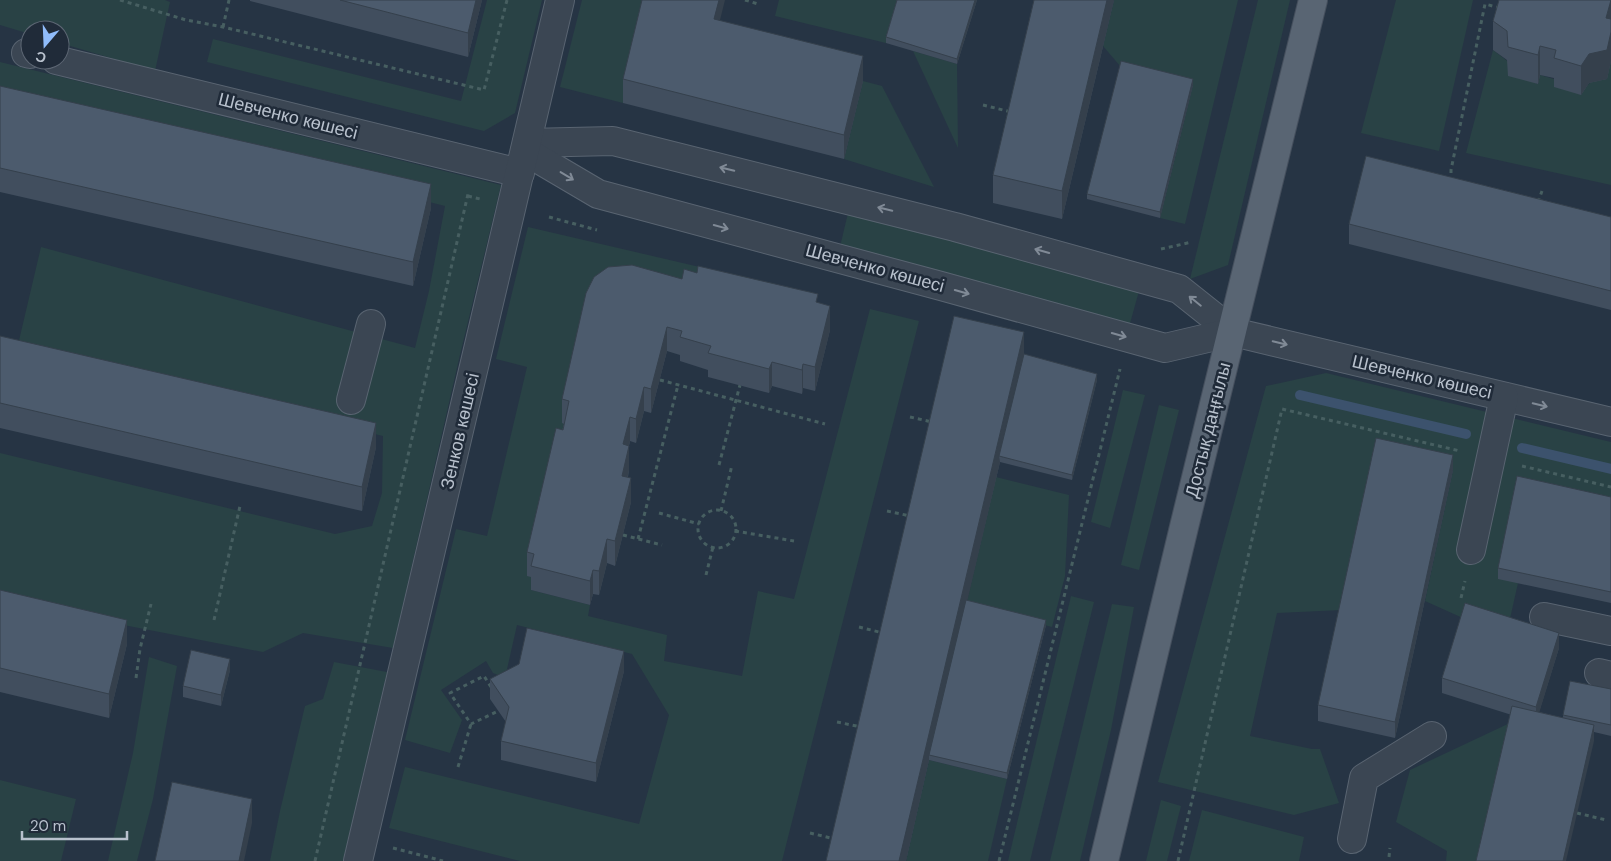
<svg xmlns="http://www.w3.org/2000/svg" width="1611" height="861" viewBox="0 0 1611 861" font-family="'DM Sans',sans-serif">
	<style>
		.green { fill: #294245 }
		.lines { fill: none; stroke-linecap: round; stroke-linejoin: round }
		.stream { stroke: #3c526d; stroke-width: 10 }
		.minor-casing { stroke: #596471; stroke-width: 30 }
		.major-casing { stroke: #454f5d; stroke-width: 30 }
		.path { stroke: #475f61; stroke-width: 3; stroke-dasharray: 4 4; stroke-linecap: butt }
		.minor { stroke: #3b4653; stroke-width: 28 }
		.major { stroke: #596573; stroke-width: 28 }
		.wall { fill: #414e5e }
		.shaded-wall { fill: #35404c }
		.building { fill: #4c5b6d; stroke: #35404c }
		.oneway { stroke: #808a96 }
		.labels { text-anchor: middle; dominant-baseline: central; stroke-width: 5; stroke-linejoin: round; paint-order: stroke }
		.street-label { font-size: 18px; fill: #b8c1cd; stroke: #202b39 }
	</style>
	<rect width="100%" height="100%" fill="#263444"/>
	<g class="green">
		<path d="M0,0h165l5,2 -15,69 -95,-28v-13h-30v4l-30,-9z"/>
		<path d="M487,0h55l-27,113 -31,18 -277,-69 6,-23 248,62z"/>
		<path d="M582,0h67l-26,103 -63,-16z"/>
		<path d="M779,0h119l-12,43 -111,-27z"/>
		<path d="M1114,0h124l-53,224 -25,-6 33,-133 -72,-18 -18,-21z"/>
		<path d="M1258,0h32l-62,265 -38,14z"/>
		<path d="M1396,0h77l-34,151 -78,-18z"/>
		<path d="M1493,50l44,34 3,-9 45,13 26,-27v124l-145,-32z"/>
		<path d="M913,51l44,13 1,84z"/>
		<path d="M0,62l501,123 -42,174 -66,289 -90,-15 -40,19 -263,-51v-148l335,81 37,-8 10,-33 1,-57 -366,-87 24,-102 374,101 14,-57 16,-85 -445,-111z"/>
		<path d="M863,81l19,5 52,101 -90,-28z"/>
		<path d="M848,213l291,78 -10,36 -290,-76z"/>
		<path d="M528,227l249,58 -78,6 -130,134 -38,165 59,15 -2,11 79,19 -3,26 78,15 16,-85 36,8 76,-290 49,12 -137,540h-262l-131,-33 16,-61 234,57 30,-109 -37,-61 -115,-29 -12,53 -12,-5 -7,-12 -45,29 21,30 -12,33 -45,-13 51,-211 31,7 40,-169 -31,-8z"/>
		<path d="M1326,373l285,69v66l-93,75 -11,49 -42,-13 -40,-18 28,-131 -111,140 -65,3 -27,123 62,13h8l19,54 -45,12 -136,-33 108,-396z"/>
		<path d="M1123,390l22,5 -35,133 -19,-6z"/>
		<path d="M1159,405l20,5 -40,160 -18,-5z"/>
		<path d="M996,477l73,18 -4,81 -13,51 -86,-22z"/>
		<path d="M1071,596l23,6 -64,259h-22z"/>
		<path d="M1112,604l22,3 -23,123 -31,131h-30z"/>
		<path d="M149,657l28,9 -24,133 -16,62h-29l25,-108z"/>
		<path d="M334,662l53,10 -44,189h-73l10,-50 25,-105 18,-7z"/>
		<path d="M1512,722l-32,139h-34l1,-10 -51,-29 14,-52z"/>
		<path d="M929,760l78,19 -19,82h-82z"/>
		<path d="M0,780l76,19 -15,62h-61z"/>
		<path d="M1161,800l20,6 -14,55h-21z"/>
		<path d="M1202,810l102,27 -5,24h-110z"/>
	</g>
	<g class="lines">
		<g class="stream">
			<path d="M1300,395l166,39"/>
			<path d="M1522,448l89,21"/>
		</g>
		<g class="minor-casing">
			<g id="minor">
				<path d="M26,53l4,1"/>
				<path d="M56,60l464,113"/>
				<path d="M527,143l86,-2 342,86 224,62 54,43 378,90"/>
				<path d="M525,151l73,43 343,92 224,62 68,-16"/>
				<path d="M351,400l20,-76"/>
				<path d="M1471,550l33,-153"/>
				<path d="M1544,617l67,14"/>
				<path d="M1599,673l12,3"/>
				<path d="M1352,839l12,-61 68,-42"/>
				<path d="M358,861l202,-861"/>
			</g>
		</g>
		<g class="major-casing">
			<path id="major" d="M1104,861l80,-334 129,-527"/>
		</g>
		<g class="path">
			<path d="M120,0l66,20 37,7 261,63 23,-90"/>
			<path d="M745,0l13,4"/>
			<path d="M223,27l6,-27"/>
			<path d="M983,105l28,7"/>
			<path d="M1451,181v-11l34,-166 15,4"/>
			<path d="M468,196l12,3"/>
			<path d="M1538,202l4,-11"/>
			<path d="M549,217l48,13"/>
			<path d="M1161,249l31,-7"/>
			<path d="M660,380l165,44"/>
			<path d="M910,417l22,5"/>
			<path d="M719,465l21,-80"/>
			<path d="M1522,466l89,21"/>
			<circle cx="717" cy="529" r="19"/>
			<path d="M721,511l11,-46"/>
			<path d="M887,511l23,5"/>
			<path d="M659,513l40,11"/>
			<path d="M735,531l59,10"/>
			<path d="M623,535l39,10"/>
			<path d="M638,539l40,-154"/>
			<path d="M706,575l7,-28"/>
			<path d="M1461,598l4,-17"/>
			<path d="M214,620l26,-114"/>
			<path d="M859,627l24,6"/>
			<path d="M136,678l4,-29 11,-45"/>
			<path d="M491,687l-7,-11 -34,17 21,31 27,-13"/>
			<path d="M837,722l24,5"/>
			<path d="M458,767l13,-43"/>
			<path d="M1577,813l29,7"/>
			<path d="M810,833l25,6"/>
			<path d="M393,848l50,13"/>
			<path d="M1389,857l1,-9"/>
			<path d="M315,861l153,-667"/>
			<path d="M999,861l121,-492"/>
			<path d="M1178,861l104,-452 178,42"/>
		</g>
		<use href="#minor" class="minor"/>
		<use href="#major" class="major"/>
	</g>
	<g class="wall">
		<path d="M250,0h232l-14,57 -218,-56z"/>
		<path d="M897,0h80l-20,64 -71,-21v-6z"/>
		<path d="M1114,0l-52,219 -69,-16v-28z"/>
		<path d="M1611,0v61l-4,18 -18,4 -8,12 -27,-8v-9l-14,-3 -2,9 -30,-8 -1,-16 -14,-10v-29z"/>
		<path d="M720,21l143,60 -19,78 -221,-56v-24z"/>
		<path d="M1193,85l-33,133 -73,-19v-5z"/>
		<path d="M0,86l431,122 -18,78 -413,-94z"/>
		<path d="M1611,217v93l-262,-66v-20z"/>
		<path d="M697,273l121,30 12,27 -15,61 -12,-3 -1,6 -30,-8 -3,7 -61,-16v-7l-28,-9v-6l-13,-4 -16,62 -7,-2 -8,32 -6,-2 -1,5v24l-1,7 3,25 -16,64 -8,-3 -8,32 -6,-1 -3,11 -59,-15v-13l-4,-1v-24l37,-128 -2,-1v-24l120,-120z"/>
		<path d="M954,316l70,38 73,26 -25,100 -72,-18 -33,138 79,25 -39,154 -78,-19 -23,101z"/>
		<path d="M0,336l376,111 -14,64 -362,-83z"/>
		<path d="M1453,470l-58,268 -77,-17v-16z"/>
		<path d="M1611,497v106l-113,-24v-11z"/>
		<path d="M0,590l127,54 -18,74 -109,-26z"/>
		<path d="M1559,648l-20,64 24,6v-3l48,-26v47l-17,-4v9l-152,-48v-15z"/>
		<path d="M230,670l-9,36 -38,-9v-11z"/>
		<path d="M624,671l-28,111 -95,-22v-19l5,-19 -16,-23v-20z"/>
	</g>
	<g class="shaded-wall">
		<path d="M476,0h6l-14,57v-24z"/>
		<path d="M719,0h6l-11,44v-25z"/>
		<path d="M975,0h2l-20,64v-5z"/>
		<path d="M1107,0h7l-52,219v-28z"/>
		<path d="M1611,0v29l-5,-11z"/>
		<path d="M1611,32v29l-4,18 -18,4 -8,12v-29l8,-12z"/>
		<path d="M1540,46v29l-2,9v-29z"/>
		<path d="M863,56v25l-19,78v-24z"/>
		<path d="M1193,79v6l-33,133v-6z"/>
		<path d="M431,184v24l-18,78v-24z"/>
		<path d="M830,306v24l-15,61v-24z"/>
		<path d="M667,327v24l-16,62v-24z"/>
		<path d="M1024,332v28l-25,96 1,6 -69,293h-2v5l-23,101h-7z"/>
		<path d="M772,362v24l-3,7v-24z"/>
		<path d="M803,364v24l-1,6v-24z"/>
		<path d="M1097,374v6l-25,100v-5z"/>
		<path d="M644,387v24l-8,32v-24z"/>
		<path d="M630,417v24l-7,28v-25z"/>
		<path d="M376,423v24l-14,64v-24z"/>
		<path d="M629,446v24l-7,31v-25z"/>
		<path d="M1453,455v15l-58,268v-16z"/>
		<path d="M631,478v24l-16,64v-25z"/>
		<path d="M607,539v24l-8,32v-24z"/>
		<path d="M593,570v24l-3,11v-24z"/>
		<path d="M127,620v24l-18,74v-24z"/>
		<path d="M1046,620v5l-39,154v-6z"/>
		<path d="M1559,633v15l-23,75v-16z"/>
		<path d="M624,651v20l-28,111v-19z"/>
		<path d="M230,659v11l-9,36v-11z"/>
		<path d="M1594,725v16l-28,120h-3z"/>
		<path d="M252,799v24l-8,38h-5z"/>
	</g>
	<g class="building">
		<path d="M340,0h136l-8,33z"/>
		<path d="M642,0h77l-5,19 149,37 -19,79 -221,-56z"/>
		<path d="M897,0h78l-18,59 -71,-22z"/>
		<path d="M1034,0h73l-45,191 -69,-16z"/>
		<path d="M1499,0h112l-5,18 5,1v13l-4,18 -18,4 -8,12 -27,-8 2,-8 -16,-4 -2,9 -30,-8 -1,-16 -14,-10z"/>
		<path d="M1121,61l72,18 -33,133 -73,-18z"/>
		<path d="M0,86l431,98 -18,78 -413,-94z"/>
		<path d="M1366,156l245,61v74l-262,-67z"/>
		<path d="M632,265l50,14 2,-10 13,4 1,-7 120,28 -2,8 14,4 -15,61 -12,-3 -1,6 -30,-8 -3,7 -61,-16 3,-7 -31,-9 2,-6 -15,-4 -16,62 -7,-2 -8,32 -6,-2 -7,27 6,2 -7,30 9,2 -16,63 -8,-2 -8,32 -6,-1 -3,11 -59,-15 3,-12 -7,-2 29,-124 7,2 6,-29 -7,-2 24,-106 8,-16 14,-10z"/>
		<path d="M954,316l70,16 -125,529h-73z"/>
		<path d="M0,336l376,87 -14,64 -362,-84z"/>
		<path d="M1024,354l73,20 -25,101 -73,-19z"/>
		<path d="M1376,438l77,17 -58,267 -77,-17z"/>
		<path d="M1517,476l94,21v95l-113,-24z"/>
		<path d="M0,590l127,30 -18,74 -109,-26z"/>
		<path d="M966,600l80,20 -39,153 -78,-18z"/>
		<path d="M1465,603l94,30 -23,74 -94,-29z"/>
		<path d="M527,628l97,23 -28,112 -95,-22 8,-34 -19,-28 29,-15z"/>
		<path d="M191,650l39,9 -9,36 -38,-9z"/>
		<path d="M1570,681l41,8v36l-48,-10z"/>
		<path d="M1512,706l82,19 -31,136h-87z"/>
		<path d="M172,782l80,17 -13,62h-84z"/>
	</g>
	<defs><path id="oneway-shaft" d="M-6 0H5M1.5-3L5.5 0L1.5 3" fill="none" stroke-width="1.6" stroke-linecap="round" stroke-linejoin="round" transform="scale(1.25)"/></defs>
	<g class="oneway">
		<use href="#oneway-shaft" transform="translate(727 169) rotate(-166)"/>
		<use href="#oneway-shaft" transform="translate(567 176) rotate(31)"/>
		<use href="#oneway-shaft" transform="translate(885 209) rotate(-166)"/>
		<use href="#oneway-shaft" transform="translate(721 227) rotate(15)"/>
		<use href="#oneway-shaft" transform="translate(1042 251) rotate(-164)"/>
		<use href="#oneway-shaft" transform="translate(962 292) rotate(16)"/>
		<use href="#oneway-shaft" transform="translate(1195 301) rotate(-141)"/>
		<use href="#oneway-shaft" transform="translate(1119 335) rotate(16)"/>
		<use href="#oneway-shaft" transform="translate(1280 343) rotate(13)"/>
		<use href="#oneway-shaft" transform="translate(1540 405) rotate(13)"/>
	</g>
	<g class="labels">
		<g class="street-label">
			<text transform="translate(288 116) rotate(14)">Шевченко көшесі</text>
			<text transform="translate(875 268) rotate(15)">Шевченко көшесі</text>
			<text transform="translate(1422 377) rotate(13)">Шевченко көшесі</text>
			<text transform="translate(1208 430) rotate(-76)">Достық даңғылы</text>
			<text transform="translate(460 431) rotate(-77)">Зенков көшесі</text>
		</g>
	</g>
	<g transform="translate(45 45) rotate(199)"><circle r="24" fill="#202b39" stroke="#5d6774"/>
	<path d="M0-4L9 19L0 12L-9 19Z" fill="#90bcfb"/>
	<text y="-8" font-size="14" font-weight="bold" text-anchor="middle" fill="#b8c1cd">С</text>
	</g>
	<path d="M22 831v8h105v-8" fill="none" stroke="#b8c1cd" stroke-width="2.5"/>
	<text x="30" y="831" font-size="15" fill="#b8c1cd" stroke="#202b39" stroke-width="4" paint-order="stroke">20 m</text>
</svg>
